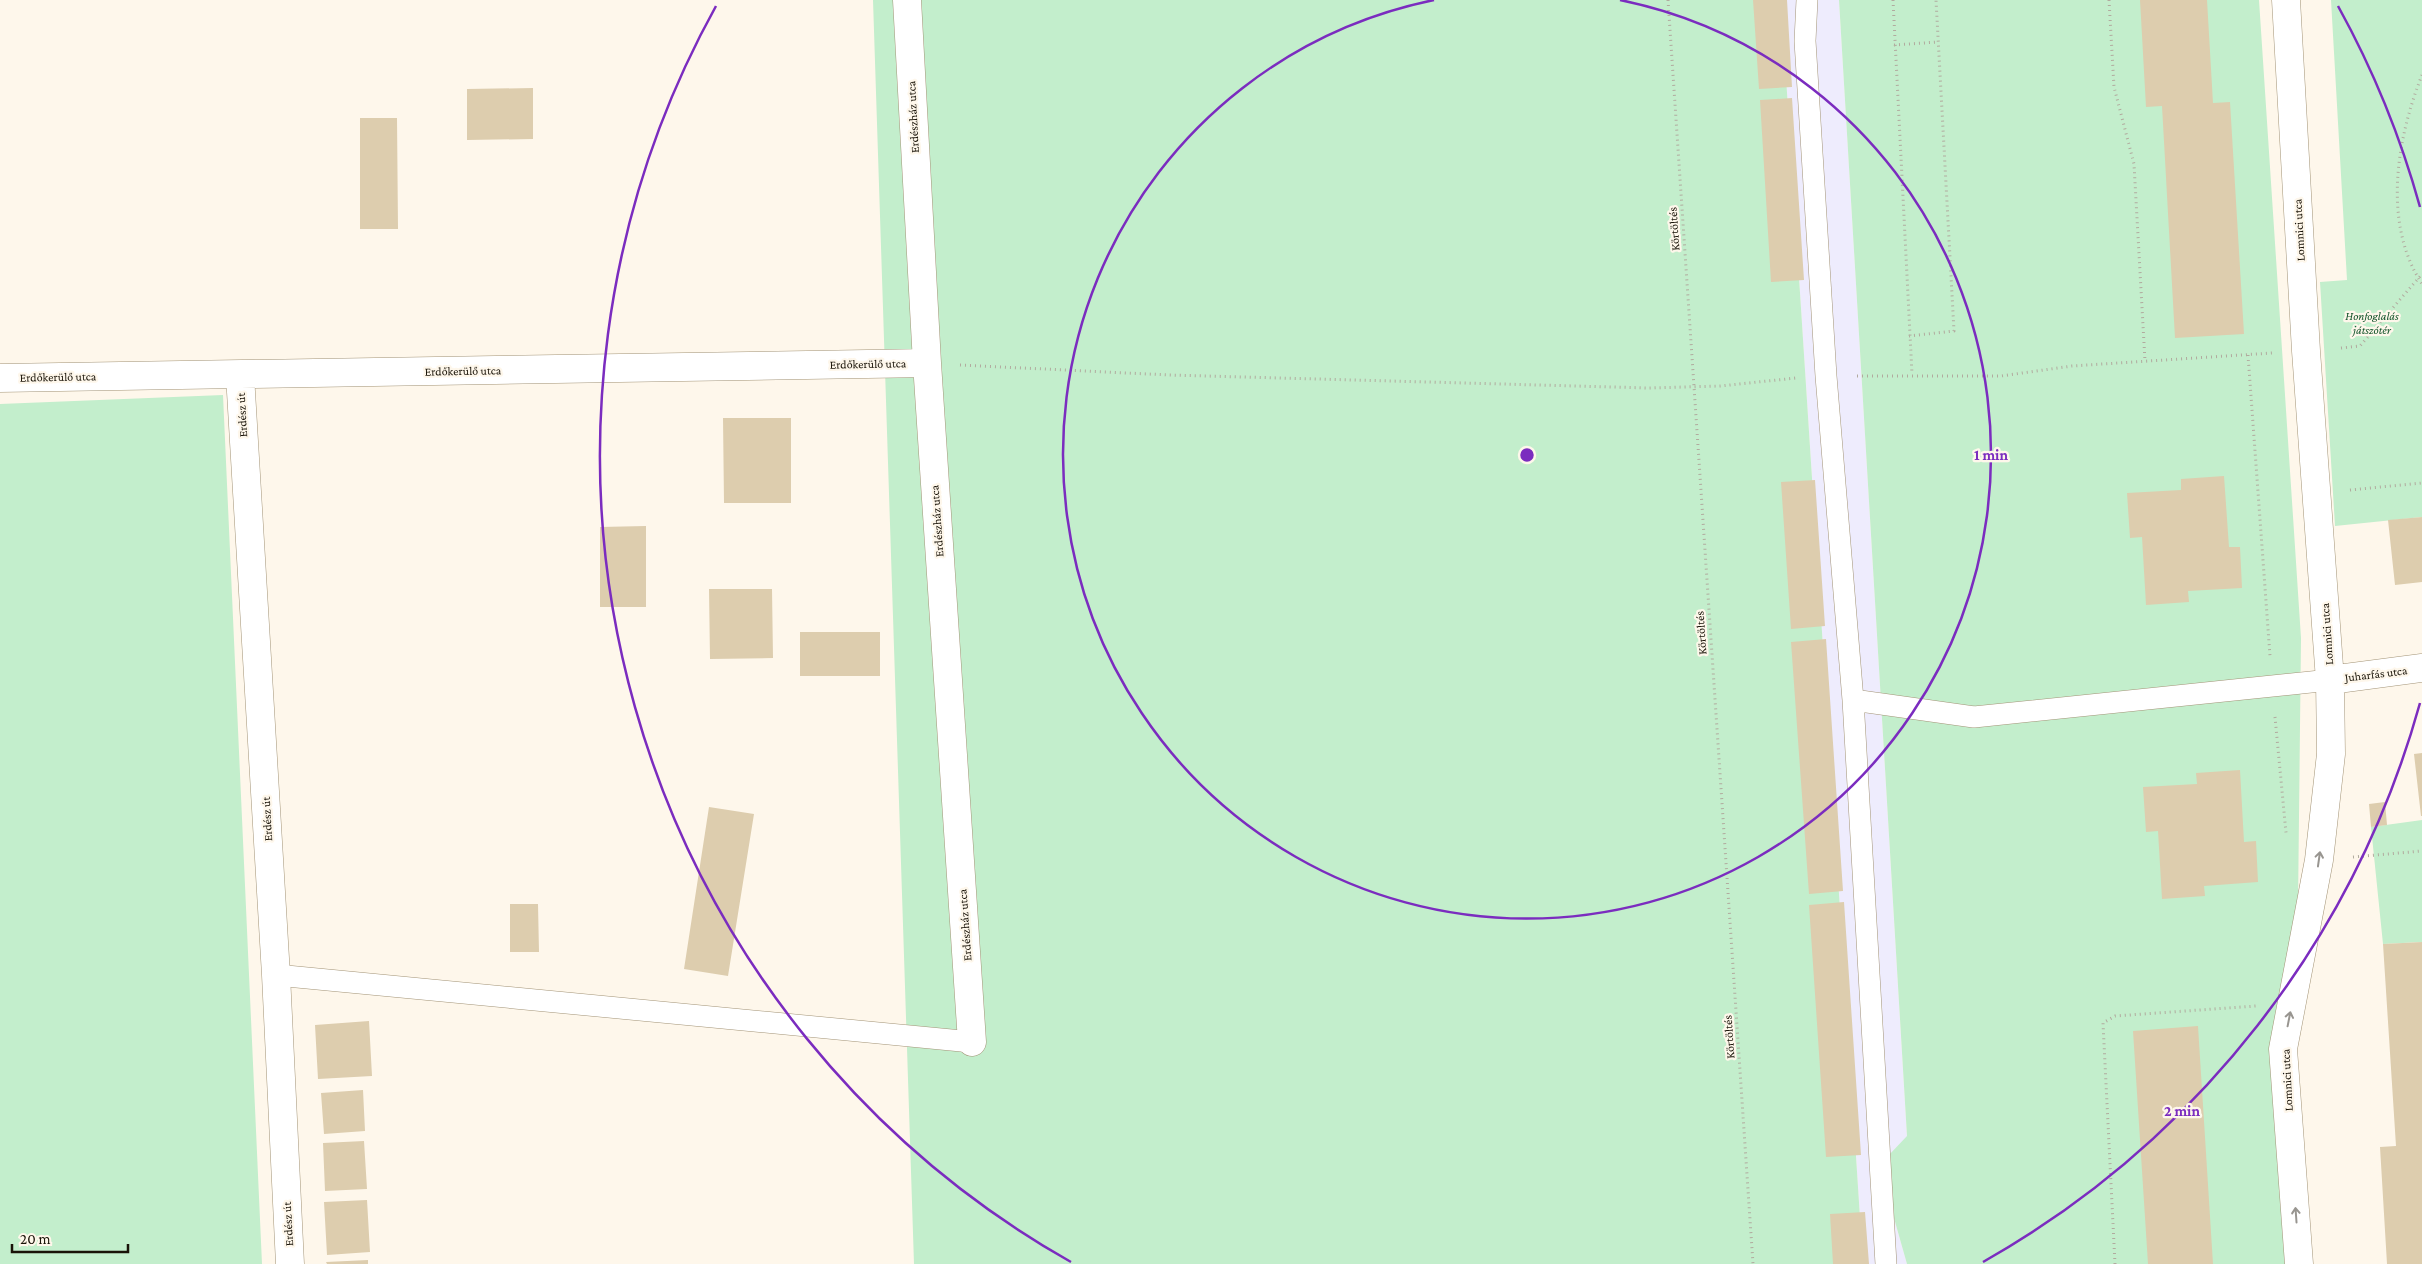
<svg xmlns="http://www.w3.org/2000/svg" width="2422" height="1264" viewBox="0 0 2422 1264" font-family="'Crimson Pro',serif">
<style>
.industrial{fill:#eeecfd}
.green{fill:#c3eecc}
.building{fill:#ddcdae}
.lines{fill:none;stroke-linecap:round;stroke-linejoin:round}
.lane-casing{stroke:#a39477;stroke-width:22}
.street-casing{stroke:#a39477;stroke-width:29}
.path{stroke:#b1aa9e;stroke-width:3;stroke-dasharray:1 4;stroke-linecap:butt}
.lane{stroke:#fff;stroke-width:21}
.street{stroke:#fff;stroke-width:28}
.oneway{stroke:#989590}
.ring{fill:none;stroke:#7b2cbf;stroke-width:2.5}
.labels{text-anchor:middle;stroke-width:4.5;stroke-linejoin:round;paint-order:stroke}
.street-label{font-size:12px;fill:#191308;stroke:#fef7eb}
.park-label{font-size:12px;font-style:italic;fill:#105228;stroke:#fef7eb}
.centre{fill:#7b2cbf;stroke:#fef7eb;stroke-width:2.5}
.ring-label{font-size:15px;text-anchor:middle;font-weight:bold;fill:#7b2cbf;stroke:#fef7eb;stroke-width:4.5;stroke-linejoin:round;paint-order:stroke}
</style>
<rect width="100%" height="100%" fill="#fef7eb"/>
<path class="industrial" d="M1781,0h58l68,1137 -19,19 2,48 17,60h-44z"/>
<path class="green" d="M873,0h908l82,1264h-949z
M1839,0h420l42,638 -7,626h-387l-17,-60 -2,-48 19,-20z
M2331,0h91v517l-87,9 -15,-244 27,-2z
M223,395l39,869h-262v-860z
M2422,820v122l-39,2 -12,-117z"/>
<path class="building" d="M1753,0h34l5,87 -33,2z
M2140,0h67l6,103 17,-1 14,232 -69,4 -13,-232 -16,1z
M533,88v51l-66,1v-51z
M1792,98l12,182 -33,2 -11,-182z
M360,118h37l1,111h-38z
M723,418h68v85h-67z
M2224,476l5,71h11l2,41 -54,3 1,11 -43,3 -4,-68 -12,1 -3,-45 54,-3v-11z
M1815,480l10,146 -34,3 -10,-147z
M2422,517v65l-27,3 -7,-65z
M646,526v81h-46v-80z
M709,589h63l1,69 -63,1z
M800,632h80v44h-80z
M1826,639l17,252 -34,3 -18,-252z
M2422,753v63h-1l-7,-62z
M2240,770l4,72 12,-1 2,41 -54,4 1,10 -43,3 -4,-68 -12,1 -3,-45 54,-3 -1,-11z
M2385,802l2,23 -16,2 -2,-23z
M709,807l45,7 -26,162 -44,-7z
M1844,902l17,253 -35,2 -17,-252z
M510,904h28l1,48h-29z
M2422,942v322h-35l-7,-117 16,-1 -13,-202z
M369,1021l3,55 -54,3 -3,-54z
M2198,1026l15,238h-65l-15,-233z
M363,1090l2,41 -41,3 -3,-41z
M364,1141l3,48 -42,2 -2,-48z
M367,1200l3,52 -43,3 -3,-53z
M1865,1212l4,52h-36l-3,-50z
M368,1260v4h-41l-1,-2z"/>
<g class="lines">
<g class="lane-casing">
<path id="lane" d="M1807,0l-2,41 21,335 27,324 33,564
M1853,700l121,17 356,-37
M276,975l696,67"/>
</g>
<g class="street-casing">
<path id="street" d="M907,0l20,363 45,679
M2286,0l20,351 24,329 1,74 -12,106 -36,189 16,215
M240,375l36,600 14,289
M0,378l927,-15
M2330,680l92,-12"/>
</g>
<path class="path" d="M1668,0l85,1264
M1893,0l19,374
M2109,0l5,87 20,77 11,197
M1894,45l44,-3
M2422,75c-25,63 -40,148 0,209
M1909,336l45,-5 -18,-331
M2341,348l19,-2 62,-72
M2248,355l22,301
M960,365l209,10 480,13 71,-2 76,-8
M1857,376h144l71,-10 200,-13
M2350,490l72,-7
M2275,717l11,116
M2353,857l69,-6
M2115,1264l-12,-241 12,-7 141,-10"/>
<use href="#lane" class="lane"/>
<use href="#street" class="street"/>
</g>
<defs><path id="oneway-shaft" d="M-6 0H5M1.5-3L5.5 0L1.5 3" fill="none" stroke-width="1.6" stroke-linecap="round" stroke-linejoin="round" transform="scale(1.25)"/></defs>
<g class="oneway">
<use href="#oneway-shaft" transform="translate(2319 859) rotate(-82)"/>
<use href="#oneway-shaft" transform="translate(2289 1019) rotate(-79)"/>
<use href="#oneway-shaft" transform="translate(2296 1215) rotate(-94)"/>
</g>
<g class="ring">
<path d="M1620 0A464 464 0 1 1 1434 0"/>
<path d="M2420 703A927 927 0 0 1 1983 1262M1071 1262A927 927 0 0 1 716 6M2338 6A927 927 0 0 1 2420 207"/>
</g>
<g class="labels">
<g class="street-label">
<text transform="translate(913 117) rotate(-93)" y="4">Erdészház utca</text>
<text transform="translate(1674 229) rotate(-94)" y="4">Körtöltés</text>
<text transform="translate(2299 230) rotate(-93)" y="4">Lomnici utca</text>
<text transform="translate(868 364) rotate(-1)" y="4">Erdőkerülő utca</text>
<text transform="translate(463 371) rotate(-1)" y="4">Erdőkerülő utca</text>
<text transform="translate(58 377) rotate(-1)" y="4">Erdőkerülő utca</text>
<text transform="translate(242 415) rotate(-93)" y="4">Erdész út</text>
<text transform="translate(937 521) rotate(-94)" y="4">Erdészház utca</text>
<text transform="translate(1701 633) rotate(-94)" y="4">Körtöltés</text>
<text transform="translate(2327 634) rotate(-94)" y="4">Lomnici utca</text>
<text transform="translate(2376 674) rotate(-7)" y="4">Juharfás utca</text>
<text transform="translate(267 819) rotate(-93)" y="4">Erdész út</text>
<text transform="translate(965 925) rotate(-94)" y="4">Erdészház utca</text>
<text transform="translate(1729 1037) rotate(-94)" y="4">Körtöltés</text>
<text transform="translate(2287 1080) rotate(-93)" y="4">Lomnici utca</text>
<text transform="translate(288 1224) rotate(-93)" y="4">Erdész út</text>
</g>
<g class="park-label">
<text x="2372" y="320">Honfoglalás<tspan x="2372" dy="14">játszótér</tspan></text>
</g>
</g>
<circle cx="1527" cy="455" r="8" class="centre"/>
<g class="ring-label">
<text x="1991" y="460">1 min</text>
<text x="2182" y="1116">2 min</text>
</g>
<path d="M12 1244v8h116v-8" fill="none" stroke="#191308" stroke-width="2.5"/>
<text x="20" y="1244" font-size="15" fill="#191308" stroke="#fef7eb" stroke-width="4" paint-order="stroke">20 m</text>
</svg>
